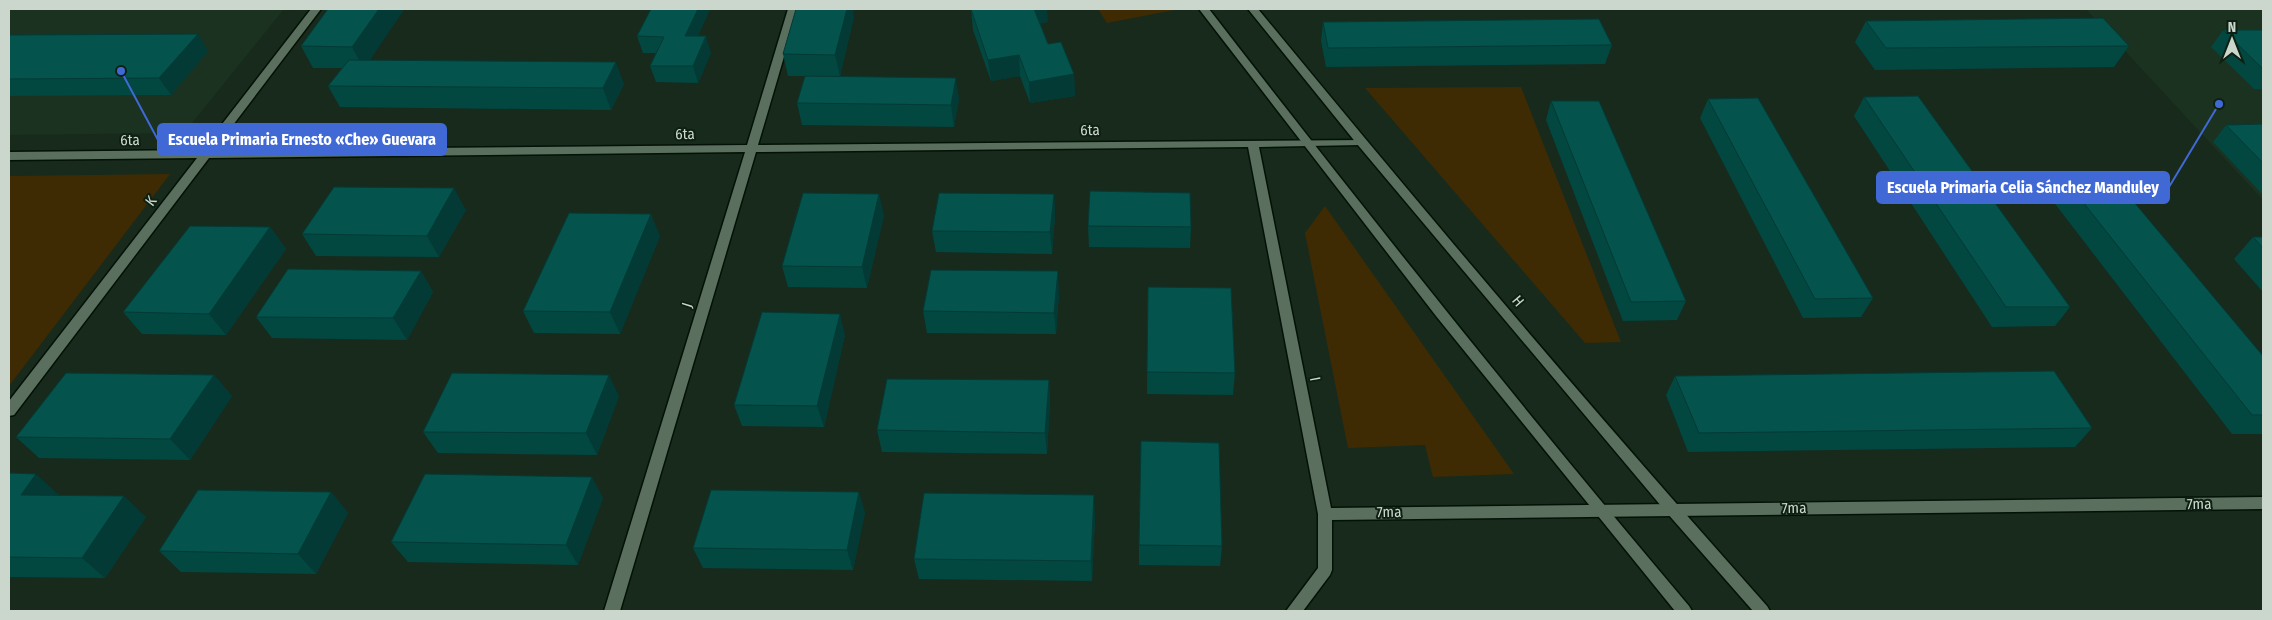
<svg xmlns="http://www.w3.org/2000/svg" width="2272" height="620" viewBox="0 0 2272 620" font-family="'Fira Sans Condensed',sans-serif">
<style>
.built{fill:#1a321f}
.green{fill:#3e2b04}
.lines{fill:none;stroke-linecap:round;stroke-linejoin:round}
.street-casing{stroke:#031206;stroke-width:3}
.secondary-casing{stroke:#031206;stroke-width:3}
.street{fill:#5a6f5e;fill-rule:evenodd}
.secondary{fill:#5a6f5e;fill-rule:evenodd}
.wall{fill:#034741}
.shaded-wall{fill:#033a35}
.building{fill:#04534c;stroke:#033a35}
.labels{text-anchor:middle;stroke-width:4;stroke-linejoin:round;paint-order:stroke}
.street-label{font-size:15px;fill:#cbd7cd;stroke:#0e2012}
.leader{fill:none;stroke:#4069d6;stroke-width:2}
.callout-dot{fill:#4069d6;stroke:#0e2012;stroke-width:2}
.callout{fill:#4069d6;stroke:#4069d6;stroke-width:2}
.callout-label{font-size:16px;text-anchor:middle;font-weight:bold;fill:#fff}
</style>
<rect width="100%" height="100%" fill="#182a1c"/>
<path class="built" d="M9,9h275l-100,124 -175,2z
M2086,9h177v191z"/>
<path class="green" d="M1098,9h75l1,1 -67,13z
M1521,87l100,255 -36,1 -220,-255z
M170,174l-161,212v-210z
M1325,206l189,268 -81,3 -8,-32 -77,3 -43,-215z"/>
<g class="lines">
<g class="street-casing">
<path id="street" d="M311,9h10l-107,141 533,-5 41,-136h10l-40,136 607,-5 1,2 -1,2 -4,1 -102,2 72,361 932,-11v12l-931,11v50l-2,5 -27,36h-17l32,-43v-54l-70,-367 -492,5 -136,459h-16l141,-459 -536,6 -195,257 -5,1v-15l188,-243 -188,2v-8l193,-2z"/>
</g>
<g class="secondary-casing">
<path id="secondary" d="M1199,9h10c156,202 315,402 480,597l3,5h-17l-239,-295z
M1248,9h10c166,202 335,402 509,597l3,5h-17l-86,-98 -310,-369z"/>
</g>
<use href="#street" class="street"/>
<use href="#secondary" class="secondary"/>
</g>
<path class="wall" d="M328,9h74l1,2 -34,49 255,24 -13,26 -271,-3 -12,-21 14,-18h-29l-12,-22z
M651,9h59l-12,27 13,17 -13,30 -42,-1 -6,-16 6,-13h-13l-6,-17z
M971,9l77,13 -8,1 8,21 26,30 1,22 -45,7 -10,-27 -29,5 -18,-51z
M854,17l-14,59h-52l-5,-22z
M1866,21l263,25 -15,21 -239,3 -20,-28z
M1323,22l289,23 -7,19 -279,3 -5,-26z
M2223,30h40v59h-9l-43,-42z
M9,35l199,16 -37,44 -162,1z
M1864,97l206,210 -15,19 -63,1 -138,-211z
M959,99l-5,28 -152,-2 -5,-22z
M1708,99l165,199 -12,19 -58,1 -103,-200z
M1551,101l135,200 -9,19 -54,1 -77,-201z
M2263,124v71l-50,-53 13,-17z
M2063,177l200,179v78h-31l-183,-238z
M1054,194l1,22 -3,38 -116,-2 -4,-21z
M466,210l-27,47 -123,-1 -14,-22z
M884,215l-17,73 -79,-1 -6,-21z
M1088,226l103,1 -1,21 -101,-1z
M270,227l16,22 -60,86 -84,-1 -19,-22z
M660,236l-40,98 -86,-1 -11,-22z
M2253,237h10v55l-29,-33z
M421,271l12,21 -26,48 -135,-2 -16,-21z
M1148,287l87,86 -2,22 -86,-1z
M1059,293l-3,41 -129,-1 -4,-22z
M845,335l-21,92 -82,-1 -8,-21z
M214,375l18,21 -42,64 -151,-2 -23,-21z
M1675,376l417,52 -17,19 -387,5 -22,-57z
M1049,380l1,22 -3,52 -165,-2 -5,-22z
M619,396l-22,59 -159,-2 -15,-21z
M9,473l50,22 87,22 -41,61 -96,-1z
M331,492l17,21 -32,61 -135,-2 -22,-21z
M603,498l-25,67 -170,-3 -17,-20z
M865,512l-12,58 -150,-2 -10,-20z
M1095,516l-3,65 -173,-2 -5,-20z
M1139,545l83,1 -2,20 -81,-1z"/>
<path class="shaded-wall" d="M379,9h23l1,2 -39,58 -12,-22z
M698,9h12l-20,44 -5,-17z
M847,9h6l1,8 -14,59 -5,-21z
M1032,9h15l1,13 -15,2z
M198,34l10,17 -37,44 -12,-17z
M706,36l5,17 -13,30 -5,-17z
M1019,55l1,21 -29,5 -3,-21z
M616,62l8,22 -13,26 -8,-22z
M1074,74l1,22 -45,7 -1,-21z
M956,78l3,21 -5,28 -3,-22z
M454,188l12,22 -27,47 -12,-21z
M879,194l5,21 -17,73 -5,-21z
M1054,194l1,22 -3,38 -2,-22z
M651,214l9,22 -40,98 -10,-22z
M270,227l16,22 -60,86 -17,-21z
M421,271l12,21 -26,48 -14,-22z
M1058,271l1,22 -3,41 -2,-21z
M840,314l5,21 -21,92 -7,-21z
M214,375l18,21 -42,64 -20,-21z
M609,375l10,21 -22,59 -11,-22z
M1049,380l1,22 -3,52 -2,-21z
M36,474l23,21 -14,21 -24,-21z
M592,477l11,21 -25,67 -12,-20z
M331,492l17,21 -32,61 -18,-20z
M859,492l6,20 -12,58 -6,-20z
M1094,495l1,21 -3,65 -1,-20z
M124,496l22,21 -41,61 -23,-20z"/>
<path class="building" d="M328,9h51l-27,38 -51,-1z
M651,9h47l-13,27h21l-13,30h-43l14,-29 -27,-1z
M796,9h51l-12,46 -52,-1z
M971,9h63l14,35 13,-2 13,32 -45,8 -10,-27 -31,5z
M2103,18l26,28 -243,2 -20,-27z
M1599,19l13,26 -284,3 -5,-26z
M2223,30h40v39z
M198,34l-39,44 -150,1v-44z
M349,60l267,2 -13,26 -275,-2z
M805,76l151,2 -5,27 -154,-2z
M1918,96l152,211h-64l-142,-210z
M1758,98l115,200 -58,1 -107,-200z
M1551,101h48l87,200 -55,1z
M2263,124v39l-37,-38z
M2063,177h50l150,179v59h-11z
M334,187l120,1 -27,48 -125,-2z
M1090,191l100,2 1,34 -103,-1z
M803,193l76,1 -17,73 -80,-1z
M939,193l115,1 -4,38 -118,-1z
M569,213l82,1 -41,98 -87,-1z
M190,226l80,1 -61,87 -86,-2z
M2253,237h10v11z
M288,269l133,2 -28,47 -137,-1z
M931,270l127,1 -4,42 -131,-2z
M1148,287l83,1 4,85 -88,-1z
M762,312l78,2 -23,92 -83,-1z
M2054,371l38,57 -393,5 -24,-57z
M66,373l148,2 -44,64 -154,-2z
M452,373l157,2 -23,58 -163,-1z
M887,379l162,1 -4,53 -168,-3z
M1141,441l78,2 3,103 -83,-1z
M9,473l27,1 -15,21 103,1 -42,62 -73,-1z
M425,474l167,3 -26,68 -175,-3z
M198,490l133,2 -33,62 -139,-3z
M711,490l148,2 -12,58 -154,-2z
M924,493l170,2 -3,66 -177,-2z"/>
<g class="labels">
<g class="street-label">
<text transform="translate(1090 130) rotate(-1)" y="5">6ta</text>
<text transform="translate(685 134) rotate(-1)" y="5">6ta</text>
<text transform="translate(130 140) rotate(-1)" y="5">6ta</text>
<text transform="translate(151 201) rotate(-53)" y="5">K</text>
<text transform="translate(1518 301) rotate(50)" y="5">H</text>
<text transform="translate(687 305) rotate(-73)" y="5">J</text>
<text transform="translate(1315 379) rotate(79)" y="5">I</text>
<text transform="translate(2199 504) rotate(-1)" y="5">7ma</text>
<text transform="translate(1794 508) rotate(-1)" y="5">7ma</text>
<text transform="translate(1389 512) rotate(-1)" y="5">7ma</text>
</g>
</g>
<path class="leader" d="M121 71L158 140M2219 104L2169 187"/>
<g class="callout-dot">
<circle cx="121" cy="71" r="5"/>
<circle cx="2219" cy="104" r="5"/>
</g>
<g class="callout">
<rect x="158" y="124" width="288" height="31" rx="5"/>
<rect x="1877" y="172" width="292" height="31" rx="5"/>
</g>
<g class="callout-label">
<text x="302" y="145">Escuela Primaria Ernesto «Che» Guevara</text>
<text x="2023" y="193">Escuela Primaria Celia Sánchez Manduley</text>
</g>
<rect width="2272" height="620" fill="none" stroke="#cbd7cd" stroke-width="20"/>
<g transform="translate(2232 40)" stroke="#0e2012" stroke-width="4" paint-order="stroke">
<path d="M0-4L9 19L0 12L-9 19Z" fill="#cbd7cd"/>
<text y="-8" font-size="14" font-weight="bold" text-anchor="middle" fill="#cbd7cd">N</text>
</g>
</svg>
